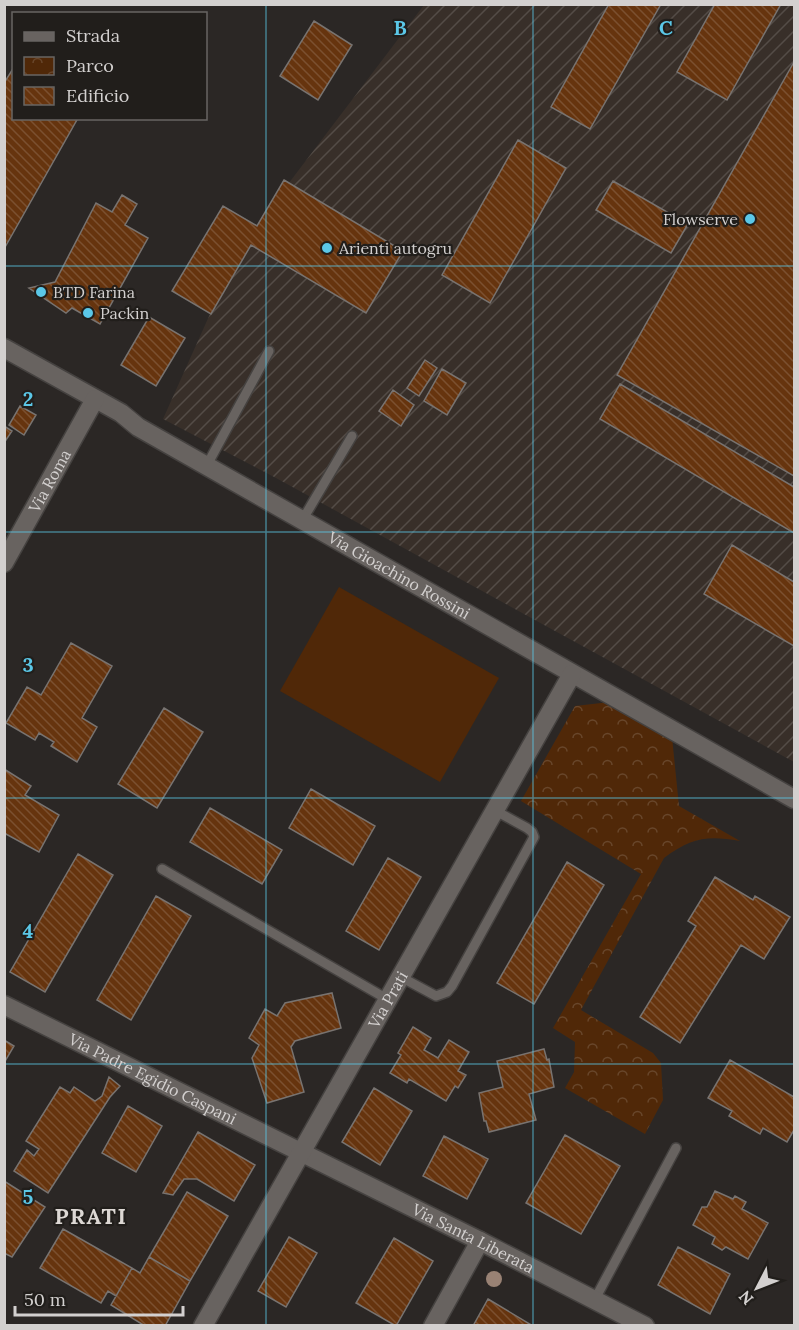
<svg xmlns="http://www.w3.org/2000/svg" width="799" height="1330" viewBox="0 0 799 1330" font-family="Lora,serif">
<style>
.industrial{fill:url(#industrial-furrows)}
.park{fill:url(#park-crowns)}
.pitch{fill:#502808}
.building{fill:url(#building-back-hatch);stroke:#787370;stroke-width:1.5}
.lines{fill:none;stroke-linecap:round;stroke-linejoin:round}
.service-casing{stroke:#454240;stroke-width:12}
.minor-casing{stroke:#454240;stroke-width:21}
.service{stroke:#686360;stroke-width:9}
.minor{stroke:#686360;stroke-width:18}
.tree{fill:#998274}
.grid{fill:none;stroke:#5bc7e7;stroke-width:1.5;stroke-opacity:0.55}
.poi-dot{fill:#5bc7e7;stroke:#211e1b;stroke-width:2}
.labels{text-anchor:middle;stroke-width:4.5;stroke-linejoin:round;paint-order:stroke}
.poi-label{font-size:16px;fill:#d3d0cf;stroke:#211e1b;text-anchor:start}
.street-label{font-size:16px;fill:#d3d0cf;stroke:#211e1b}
.district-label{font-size:22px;font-weight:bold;letter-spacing:1.5px;fill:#ddd8d4;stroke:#211e1b}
.grid-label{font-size:20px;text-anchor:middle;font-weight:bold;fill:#5bc7e7;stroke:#211e1b;stroke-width:4.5;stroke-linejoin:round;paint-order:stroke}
</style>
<defs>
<pattern id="industrial-furrows" width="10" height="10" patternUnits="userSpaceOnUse" patternTransform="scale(1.5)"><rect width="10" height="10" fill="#382f29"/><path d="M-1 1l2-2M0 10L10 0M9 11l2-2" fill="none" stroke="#544c47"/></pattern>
<pattern id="park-crowns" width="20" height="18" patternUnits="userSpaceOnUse" patternTransform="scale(1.5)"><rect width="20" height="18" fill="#502808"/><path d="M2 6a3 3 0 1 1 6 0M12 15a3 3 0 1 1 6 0" fill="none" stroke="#68462b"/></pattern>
<pattern id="building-back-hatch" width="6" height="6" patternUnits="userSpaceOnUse" patternTransform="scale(1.5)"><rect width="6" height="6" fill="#66340e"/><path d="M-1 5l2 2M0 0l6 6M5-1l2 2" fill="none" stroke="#7b5030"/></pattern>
</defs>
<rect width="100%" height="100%" fill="#2b2725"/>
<path class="industrial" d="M424,5h370v757l-518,-284 -113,-59 47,-105 -38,-23 51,-85 34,19z"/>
<path class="park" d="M610,702l62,35 7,69 61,35c-33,-6 -49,-3 -76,17l-83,152 72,43 8,10 2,37 -18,34 -80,-46 9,-16 1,-30 -22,-14 88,-154 -120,-73 54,-95z"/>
<path class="pitch" d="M339,587l160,91 -59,104 -160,-91z"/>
<path class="building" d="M609,4h52l-71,125 -39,-22z
M715,4h66l-54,96 -50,-28z
M314,21l38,24 -34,55 -38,-24z
M794,62v414l-177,-101z
M14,67v51h64l-74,131v-166z
M518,140l48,28 -76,135 -48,-28z
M284,180l119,71 -37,62 -115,-68 -40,69 -39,-23 51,-85 34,20z
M613,181l75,43 -17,29 -75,-43z
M122,195l15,9 -12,21 23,13 -48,86 -28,-16 -6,5 -37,-25 26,-6 41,-79 16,9z
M149,317l36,21 -29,48 -35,-21z
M425,360l12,8 -18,28 -12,-8z
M442,369l24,14 -19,32 -23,-14z
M620,384l174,103v46l-194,-114z
M393,390l21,15 -13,21 -22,-15z
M20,406l16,9 -12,20 -15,-10z
M4,426l8,5 -8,12z
M732,545l62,37v64l-90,-52z
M71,643l41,23 -30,52 15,9 -20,35 -26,-16 3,-4 -15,-9 -4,7 -29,-17 21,-36 14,8z
M164,708l39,24 -46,76 -39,-24z
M4,769l27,17 -6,9 34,20 -20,37 -35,-19z
M311,789l64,37 -22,39 -64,-37z
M210,808l72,42 -20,34 -72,-42z
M78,854l35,21 -68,117 -35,-20z
M388,858l33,19 -42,73 -33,-19z
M567,862l37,23 -70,119 -37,-21z
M715,877l38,23 2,-4 35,21 -26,42 -23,-14 -61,98 -40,-26 56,-91 -8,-5z
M156,896l35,20 -60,104 -34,-20z
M332,993l9,35 -46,13 -4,6 13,45 -37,11 -15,-45 7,-13 -10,-7 16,-29 12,7 8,-13z
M413,1027l18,11 -7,12 14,8 11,-18 20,12 -11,19 8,4 -8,13 -3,-2 -9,15 -37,-22 -2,4 -17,-10 11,-18 -3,-2z
M4,1040l10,6 -10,17z
M544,1049l3,11 2,-1 5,28 -25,7 7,26 -47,12 -3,-11h-2l-5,-28 24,-6 -6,-26z
M730,1060l64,37v33l-7,12 -24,-14 -3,6 -31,-18 3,-5 -24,-13z
M109,1077l11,9 -10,11 -62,96 -34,-22 13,-21 7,6 5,-7 -13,-8 34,-54 10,6 4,-6 21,14 7,-5z
M374,1088l38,23 -32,54 -38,-23z
M128,1106l34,20 -26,46 -34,-19z
M198,1132l57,33 -21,36 -37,-22h-13l-11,16 -10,-2z
M565,1135l55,31 -39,68 -55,-31z
M444,1136l44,23 -21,40 -44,-23z
M4,1181l41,26 -33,50 -8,-4z
M715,1191l18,8 2,-3 11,6 -4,7 26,14 -20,36 -22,-12 -4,3 -10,-6 3,-7 -22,-12 9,-18h5z
M187,1192l41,24 -38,65 -41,-24z
M63,1229l69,39 -16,28 -8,-5 -7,12 -61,-35z
M289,1237l28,16 -31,54 -28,-16z
M394,1238l39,23 -37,65 -40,-23z
M678,1247l52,27 -20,40 -52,-29z
M149,1257l41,24 -25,45h-20l-34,-21 21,-37 8,5z
M488,1299l45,27h-60z"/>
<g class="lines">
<g class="service-casing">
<path id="service" d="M207,465l62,-114
M303,519l49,-83
M162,869l225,130
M399,976l37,20 11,-4 5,-6 82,-149 -2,-5 -5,-4 -33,-18
M595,1299l81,-151"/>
</g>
<g class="minor-casing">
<g id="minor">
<path id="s1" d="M4,348l117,65 17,14 656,372"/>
<path id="s2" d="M4,563l91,-164"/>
<path id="s3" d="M4,1005l476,236 165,85"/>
<path id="s4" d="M203,1326l369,-652"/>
<path d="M433,1326l47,-85"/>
</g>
</g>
<use href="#service" class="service"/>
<use href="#minor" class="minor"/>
</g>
<circle class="tree" cx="494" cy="1279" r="8"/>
<path class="grid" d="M266,4v1322M533,4v1322M4,266h790M4,532h790M4,798h790M4,1064h790"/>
<g class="poi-dot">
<circle cx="750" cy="219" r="6"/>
<circle cx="327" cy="248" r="6"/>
<circle cx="41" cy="292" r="6"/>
<circle cx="88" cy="313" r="6"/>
</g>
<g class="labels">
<g class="poi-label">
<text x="738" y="225" text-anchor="end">Flowserve</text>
<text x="339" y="254">Arienti autogru</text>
<text x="53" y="298">BTD Farina</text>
<text x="100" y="319">Packin</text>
</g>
<g class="street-label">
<text dy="6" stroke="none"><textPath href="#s2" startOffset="94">Via Roma</textPath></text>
<text dy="6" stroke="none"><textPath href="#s1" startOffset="456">Via Gioachino Rossini</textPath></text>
<text dy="6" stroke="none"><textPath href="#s4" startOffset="375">Via Prati</textPath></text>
<text dy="6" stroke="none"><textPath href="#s3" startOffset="166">Via Padre Egidio Caspani</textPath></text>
<text dy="6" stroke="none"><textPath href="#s3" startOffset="524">Via Santa Liberata</textPath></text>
</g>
<g class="district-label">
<text x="91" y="1224">PRATI</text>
</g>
</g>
<g class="grid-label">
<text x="400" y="35">B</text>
<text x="666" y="35">C</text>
<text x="28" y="406">2</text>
<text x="28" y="672">3</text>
<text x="28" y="938">4</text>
<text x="28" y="1204">5</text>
</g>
<rect width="799" height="1330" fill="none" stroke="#d3d0cf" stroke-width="12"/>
<rect x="12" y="12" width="195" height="108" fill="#211e1b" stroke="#686563" stroke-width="1.5"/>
<rect x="24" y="32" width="30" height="9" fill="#686360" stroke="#686563" stroke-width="1.5"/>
<text x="66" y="42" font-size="18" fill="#d3d0cf">Strada</text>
<rect x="24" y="57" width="30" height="18" fill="url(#park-crowns)" stroke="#686563" stroke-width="1.5"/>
<text x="66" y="72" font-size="18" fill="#d3d0cf">Parco</text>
<rect x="24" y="87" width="30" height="18" fill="url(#building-back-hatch)" stroke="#686563" stroke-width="1.5"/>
<text x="66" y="102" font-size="18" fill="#d3d0cf">Edificio</text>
<g transform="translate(757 1288) rotate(228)" stroke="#211e1b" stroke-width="4.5" paint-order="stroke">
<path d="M0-4.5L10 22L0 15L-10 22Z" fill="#d3d0cf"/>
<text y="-9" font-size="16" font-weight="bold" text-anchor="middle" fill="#d3d0cf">N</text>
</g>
<path d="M15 1306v9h168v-9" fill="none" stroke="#d3d0cf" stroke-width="3"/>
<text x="24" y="1306" font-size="18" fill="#d3d0cf" stroke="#211e1b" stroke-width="4.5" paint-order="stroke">50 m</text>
</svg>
